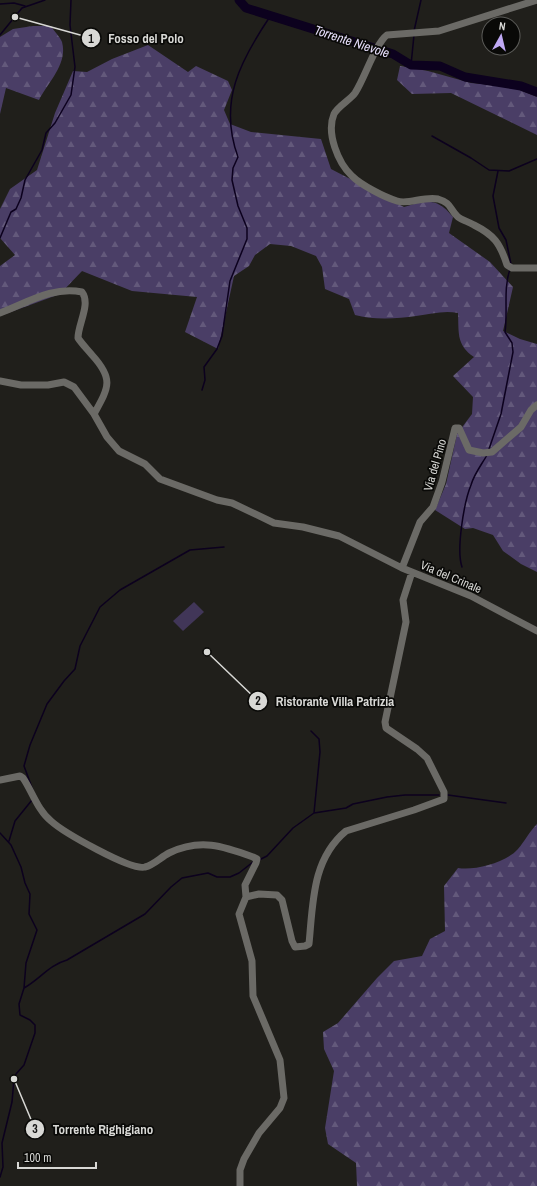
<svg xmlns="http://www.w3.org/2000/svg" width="537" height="1186" viewBox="0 0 537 1186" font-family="'Archivo Narrow',sans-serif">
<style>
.grass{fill:#413658}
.forest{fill:url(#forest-firs)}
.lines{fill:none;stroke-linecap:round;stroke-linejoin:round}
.stream{stroke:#0c011e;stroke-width:1.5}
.river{stroke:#0c011e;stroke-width:9}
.minor{stroke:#6b6a66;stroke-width:7}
.labels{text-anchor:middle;stroke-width:3.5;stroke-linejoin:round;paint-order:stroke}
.street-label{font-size:12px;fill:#d8d8d5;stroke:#090907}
.water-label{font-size:13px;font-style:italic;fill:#e7dffc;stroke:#090907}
.leader{fill:none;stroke:#d8d8d5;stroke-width:1.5}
.callout-dot{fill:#d8d8d5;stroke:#090907;stroke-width:1.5}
.mark-label{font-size:12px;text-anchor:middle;font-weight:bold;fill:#111}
.callout-label{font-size:13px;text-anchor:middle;font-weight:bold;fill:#d8d8d5;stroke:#090907;stroke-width:3.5;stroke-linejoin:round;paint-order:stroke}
</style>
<defs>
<pattern id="forest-firs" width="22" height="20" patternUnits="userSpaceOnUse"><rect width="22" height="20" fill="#4a3e66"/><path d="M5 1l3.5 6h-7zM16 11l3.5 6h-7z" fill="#63597b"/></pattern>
</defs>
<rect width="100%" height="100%" fill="#201f1b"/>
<path class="grass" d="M194,602l10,10 -21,19 -10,-10z"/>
<path class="forest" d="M33,26h18c3,5 9,11 11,16 6,22 -14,40 -23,58l-33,-12 -6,26v-77l13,-8z
M148,45l40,27 8,-6 32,15 4,9 -8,20 6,14 21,8 70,7 10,30 73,38c22,-7 33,-10 49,10l-4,16 41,29 23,25 -10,44 17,8 17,5v228l-16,-8 -18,-13 -10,-16 -20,-7 -8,1 -30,-19 11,-26 11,-50 15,-20 1,-17 -20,-21 21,-19c-18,-12 -15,-25 -16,-44 -14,-3 -27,1 -42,3 -19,3 -44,4 -61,-1l-6,-16 -24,-10 -3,-22 -6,-11 -25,-10 -21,-2 -15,11 -6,11 -15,10 -16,73 -33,-17 12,-35 -65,-6 -50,-20 -22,23 -60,22v-50l15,-11 -15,-17v-29l10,-20 27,-19 18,-57 18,-42 14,1 25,-13z
M400,66l28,5 43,12 41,4 25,10v38l-86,-42 -39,1 -15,-14z
M537,824v362h-180l-1,-23 -28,-19 -3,-16 9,-57 -10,-22 -1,-17 15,-9 39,-45 17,-17 28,-5 8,-17 15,-8 -1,-45 14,-18c17,3 49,-6 60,-19 7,-8 11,-17 19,-25z"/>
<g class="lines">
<path class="stream" d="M0,4l14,-1 11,3
M414,31l7,-31
M0,35l22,-27 23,-8
M411,65l3,-30
M432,136l39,22 18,12 20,1 28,-12
M498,171l-5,25 6,32 7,12 5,24
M0,238l11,-26 5,-3 5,-11 4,-18 17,-30 4,-17 9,-10 16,-28 4,-28 -5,-42 1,-25
M202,390l3,-10 -1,-13 13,-18 5,-13 8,-55 17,-42v-11l-9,-22 -6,-26 1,-12 5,-11c-20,-55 2,-96 33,-142
M489,449l12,-35 12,-62 -1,-9 -7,-11c3,-21 -2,-43 5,-63
M462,567c-6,-17 2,-65 9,-82 3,-11 11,-21 16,-30
M311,731l8,8 1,13 -6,61
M34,793l-10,-27 6,-21 17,-41 17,-23 11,-12 5,-23 20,-39 20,-17 70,-40 34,-3
M448,795l58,8
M0,833l11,12 10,22 4,16 5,11 -1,20 8,16 -11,33 -2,25 -5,16 1,11 10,5 5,5v8l-11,32 -8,9 -2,5 -2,23 -10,41 1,24 -3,10
M9,841l6,-20 17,-21
M259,860l8,-4 26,-28 21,-15 32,-5 7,-4 34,-7 18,-2h34
M24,988c16,-9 25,-23 43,-28l78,-46 26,-27 11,-9 26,-5 9,4h13l9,-4 14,-11"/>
<path class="river" d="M239,0l7,8 147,46 18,11 29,1 25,11 56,9 16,6"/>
<path class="minor" d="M537,0l-98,31 -52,4c-12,9 -22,43 -32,58 -5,7 -17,13 -21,21 -8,19 4,49 18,62 9,9 32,21 45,25 11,4 27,-5 41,-2 14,4 11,10 20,18 4,3 11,5 16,8 20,10 26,18 33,40l5,3h25
M0,313c27,-10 52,-27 82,-21 9,12 -4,32 -4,46 4,6 9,11 14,17 22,24 17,32 2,59
M0,381l21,4h27l16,-3 10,5 20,27 13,23 12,14 26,13 15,15 57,21 15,3 42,20 29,4 36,9 63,32 69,28 66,35
M402,568l18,-46 13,-15 9,-25 13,-54h4l10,22 14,3 9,-1 29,-25 10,-17 6,-5
M0,780l20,-4 3,2c9,13 15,33 28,43 12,11 80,50 94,46 9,-2 16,-10 24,-14 31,-15 54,-7 84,4l4,2 -1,4 -11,22 1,12
M240,1186v-16l4,-11 15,-26 21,-25 4,-10 -4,-38 -27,-64 -1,-35 -13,-47 7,-17 13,-3 18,1 5,5 10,41 3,6 10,-1 4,-2c4,-41 3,-85 37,-113l68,-21 30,-11v-7l-17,-34 -10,-9 -31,-21 -1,-6 21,-100 -3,-22 9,-28"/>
</g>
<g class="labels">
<g class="street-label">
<text transform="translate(435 465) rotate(-74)" y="4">Via del Pino</text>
<text transform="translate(451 577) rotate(23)" y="4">Via del Crinale</text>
</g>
<g class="water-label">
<text transform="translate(352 41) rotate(18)" y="5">Torrente Nievole</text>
</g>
</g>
<path class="leader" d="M15 17L91 38M207 652L258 701M14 1079L35 1129"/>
<g class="callout-dot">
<circle cx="15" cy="17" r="4"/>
<circle cx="207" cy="652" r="4"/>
<circle cx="14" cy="1079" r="4"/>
<circle cx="91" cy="38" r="10"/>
<circle cx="258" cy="701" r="10"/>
<circle cx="35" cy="1129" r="10"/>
</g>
<g class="mark-label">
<text x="91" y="43">1</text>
<text x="258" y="705">2</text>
<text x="35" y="1133">3</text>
</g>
<g class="callout-label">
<text x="146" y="43">Fosso del Polo</text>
<text x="335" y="706">Ristorante Villa Patrizia</text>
<text x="103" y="1134">Torrente Righigiano</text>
</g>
<g transform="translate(501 36) rotate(8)"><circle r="19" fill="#090907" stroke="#5c5c59"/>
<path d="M0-3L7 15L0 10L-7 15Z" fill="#bfa9f4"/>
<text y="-6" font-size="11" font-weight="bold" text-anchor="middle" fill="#d8d8d5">N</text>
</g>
<path d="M18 1162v6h78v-6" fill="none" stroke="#d8d8d5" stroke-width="2"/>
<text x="24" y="1162" font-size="12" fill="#d8d8d5" stroke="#090907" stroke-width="3" paint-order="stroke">100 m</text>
</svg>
